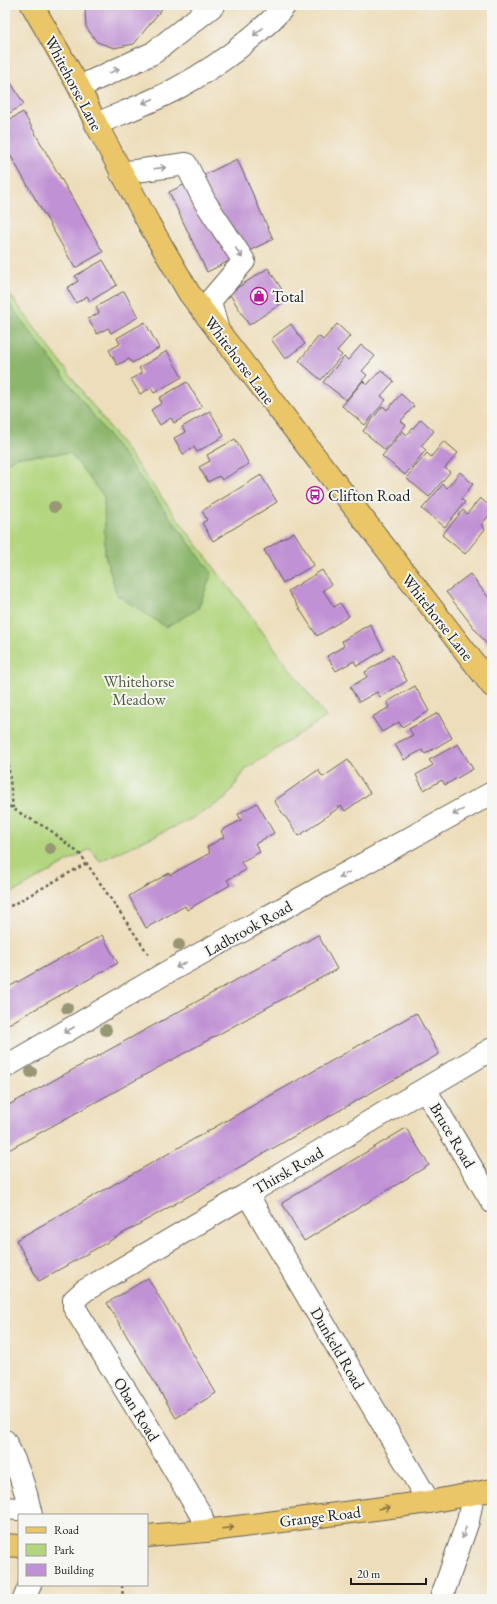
<svg xmlns="http://www.w3.org/2000/svg" width="497" height="1604" viewBox="0 0 497 1604" font-family="'EB Garamond',serif">
<style>
.green{fill:#b2d57e;stroke:#67784d}
.forest{fill:#8db66d;stroke:#546944}
.building{fill:#c091d4}
.lines{fill:none;stroke-linecap:round;stroke-linejoin:round}
.minor-casing{stroke:#656053;stroke-width:24}
.major-casing{stroke:#656053;stroke-width:24}
.path{stroke:#656053;stroke-width:2.5;stroke-dasharray:3 3;stroke-linecap:butt}
.minor{stroke:#fff;stroke-width:22}
.major{stroke:#eac669;stroke-width:22}
.tree{fill:#979776}
.oneway{stroke:#999}
.oneway2{stroke:#837142}
.labels{text-anchor:middle;stroke-width:4;stroke-linejoin:round;paint-order:stroke}
.street-label{font-size:16px;fill:#1c1c1c;stroke:#f6f6f2}
.poi-label{font-size:16px;fill:#1c1c1c;stroke:#f6f6f2;text-anchor:start}
.park-label{font-size:16px;fill:#505d3e;stroke:#f6f6f2}
</style>
<rect width="100%" height="100%" fill="#f6f6f2"/>
<filter id="ink" filterUnits="userSpaceOnUse"><feTurbulence type="fractalNoise" baseFrequency=".025" numOctaves="2"/><feDisplacementMap in="SourceGraphic" scale="8" xChannelSelector="R" yChannelSelector="G"/><feConvolveMatrix kernelMatrix="1 2 1 2 8 2 1 2 1" color-interpolation-filters="sRGB"/></filter>
<filter id="wash" filterUnits="userSpaceOnUse"><feTurbulence type="fractalNoise" baseFrequency=".012" numOctaves="4" result="noise"/><feDisplacementMap in="SourceGraphic" scale="16" xChannelSelector="R" yChannelSelector="G"/><feGaussianBlur stdDeviation="0.9" result="paint"/><feColorMatrix in="noise" values="0 0 0 0 0 0 0 0 0 0 0 0 0 0 0 0 0 1.4 0 .05"/><feComposite in="paint" operator="in"/></filter>
<g filter="url(#wash)">
<rect width="100%" height="100%" fill="#edddba"/>
<path class="green" d="M5,288l321,429 -80,52 -21,30 -34,20 -91,42 -10,-12 -85,48z"/>
<path class="forest" d="M5,298l207,275 -14,36 -32,18 -49,-32 -12,-40 -1,-58 -34,-44 -53,4 -12,7z"/>
<g id="blocks">
<path class="building" d="M89,5h76l-31,39 -20,4 -17,-6 -11,-15 -1,-16z
M5,73l19,31 -19,12z
M23,112l80,140 -28,16 -70,-122v-24z
M237,159l36,80 -66,33 -38,-80z
M103,260l14,25 -27,16 -3,-5 -11,7 -9,-15 11,-7 -3,-5z
M268,268l20,31 -39,26 -20,-32z
M124,291l14,26 -27,16 -3,-5 -11,6 -9,-15 11,-6 -3,-6z
M145,322l14,26 -27,15 -3,-4 -12,6 -8,-15 11,-6 -3,-6z
M291,324l14,20 -20,15 -14,-20z
M337,324l13,12 -13,15 5,4 -21,25 -22,-19 20,-25 4,4z
M361,345l14,11 -13,15 5,4 -21,25 -23,-18 21,-25 4,3z
M167,351l15,26 -28,16 -3,-5 -11,6 -9,-15 11,-6 -3,-5z
M381,370l13,11 -13,15 5,4 -21,25 -23,-19 21,-25 4,4z
M187,382l15,25 -28,16 -3,-5 -11,7 -9,-15 11,-7 -3,-5z
M401,394l13,12 -13,15 5,4 -21,25 -22,-19 20,-25 4,4z
M210,411l14,25 -27,16 -3,-5 -11,7 -9,-16 11,-6 -3,-5z
M421,419l13,12 -13,15 5,4 -21,25 -23,-19 21,-25 4,4z
M235,439l14,25 -27,16 -3,-4 -11,6 -9,-15 11,-6 -3,-6z
M444,441l14,12 -13,15 5,4 -21,25 -23,-19 21,-25 4,4z
M460,472l13,12 -12,15 4,3 -20,25 -23,-18 21,-25 4,4z
M261,475l16,27 -64,39 -11,-18 5,-3 -5,-9z
M480,498l12,10v4l-11,13 4,4 -20,25 -23,-19 21,-25 4,4z
M294,532l20,33 -31,18 -19,-33z
M322,570l9,15 -8,5 11,17 6,-4 9,13 -32,20 -29,-45z
M470,574l22,28v49l-46,-59z
M370,624l14,26 -27,16 -3,-5 -18,10 -9,-15 17,-10 -2,-5z
M393,655l14,26 -27,16 -3,-5 -18,10 -9,-15 17,-10 -2,-5z
M415,686l14,25 -27,16 -3,-5 -17,10 -10,-15 18,-10 -3,-5z
M438,713l14,25 -27,16 -3,-4 -18,10 -9,-16 18,-9 -4,-6z
M458,744l15,25 -28,16 -3,-5 -18,10 -8,-15 17,-10 -4,-5z
M348,760l22,33 -25,18 -4,-5 -42,30 -25,-35 44,-31 5,7z
M257,803l17,30 -19,11 5,8 -19,10 5,8 -19,10 3,5 -43,25 -2,-4 -39,22 -17,-32 40,-23 1,2 40,-22 -3,-6 17,-10 -3,-6 20,-11 -3,-6z
M102,935l16,28 -113,63v-37z
M318,935l19,34 -332,183v-45z
M416,1013l23,41 -400,227 -23,-41z
M406,1128l23,37 -125,76 -22,-38z
M148,1278l68,115 -40,25 -69,-115z"/>
</g>
</g>
<g filter="url(#ink)">
<use href="#blocks" fill-opacity="0" stroke="#656053" stroke-width="1"/>
<g class="lines">
<g class="minor-casing">
<path id="minor" d="M79,87l74,-34 61,-48
M96,124c26,-11 53,-21 78,-34 28,-15 55,-33 78,-53 12,-10 24,-20 33,-32
M121,173l65,-9 19,38 39,59 -34,40 8,30
M5,1067l157,-92 330,-182
M425,1089l67,113
M247,1194l182,308
M5,1441c12,23 21,48 26,74
M5,1508l25,2
M205,1531l-4,-16 -33,-56 -94,-152v-7l10,-9 408,-242
M24,1599l6,-14
M441,1599l27,-78 5,-26"/>
</g>
<g class="major-casing">
<path id="major" d="M32,5l47,82 17,37 53,100 40,69 303,393
M147,1536l58,-5 224,-29 63,-12
M5,1545l14,1"/>
</g>
<path class="path" d="M5,734l8,74
M5,802l8,7 37,21 31,25 68,100
M5,909l82,-46
M122,1585l1,14"/>
<use href="#minor" class="minor"/>
<use href="#major" class="major"/>
</g>
<g class="tree">
<circle cx="54" cy="507" r="6"/>
<circle cx="50" cy="849" r="6"/>
<circle cx="179" cy="945" r="6"/>
<circle cx="67" cy="1008" r="6"/>
<circle cx="106" cy="1030" r="6"/>
<circle cx="31" cy="1072" r="6"/>
</g>
<defs><path id="oneway-shaft" d="M-6 0H5M1.5-3L5.5 0L1.5 3" fill="none" stroke-width="1.6" stroke-linecap="round" stroke-linejoin="round"/></defs>
<g class="oneway">
<use href="#oneway-shaft" transform="translate(258 32) rotate(140)"/>
<use href="#oneway-shaft" transform="translate(114 71) rotate(-25)"/>
<use href="#oneway-shaft" transform="translate(148 101) rotate(157)"/>
<use href="#oneway-shaft" transform="translate(160 168) rotate(-7)"/>
<use href="#oneway-shaft" transform="translate(239 253) rotate(57)"/>
<use href="#oneway-shaft" transform="translate(458 812) rotate(151)"/>
<use href="#oneway-shaft" transform="translate(344 875) rotate(151)"/>
<use href="#oneway-shaft" transform="translate(181 965) rotate(151)"/>
<use href="#oneway-shaft" transform="translate(69 1030) rotate(150)"/>
<use href="#oneway-shaft" transform="translate(464 1533) rotate(109)"/>
</g>
<g class="oneway2">
<use href="#oneway-shaft" transform="translate(384 1508) rotate(-7)"/>
<use href="#oneway-shaft" transform="translate(228 1528) rotate(-7)"/>
</g>
</g>
<defs>
<g id="shop-ring" transform="scale(0.9)"><circle r="9.5" fill="#f6f6f2" stroke="#b5179e" stroke-width="1.5"/><path d="M-5-2.5h2.3a2.7 3.5 0 0 1 5.4 0H5L5.5 6h-11ZM-1.5-2.5h3a1.5 2.3 0 0 0-3 0Z" fill="#b5179e"/></g>
<g id="bus-ring" transform="scale(0.9)"><circle r="9.5" fill="#f6f6f2" stroke="#b5179e" stroke-width="1.5"/><path d="M-5-6H5V4H4V6H2V4H-2V6H-4V4H-5ZM-3.5-4V0h7V-4ZM-3.5 1.2v1.5H-2V1.2ZM2 1.2v1.5H3.5V1.2Z" fill="#b5179e"/></g>
</defs>
<g fill-rule="evenodd">
<use href="#shop-ring" x="259" y="296"/>
<use href="#bus-ring" x="315" y="495"/>
</g>
<g class="labels">
<g class="street-label">
<text transform="translate(74 83) rotate(62)" y="6">Whitehorse Lane</text>
<text transform="translate(240 360) rotate(53)" y="6">Whitehorse Lane</text>
<text transform="translate(438 617) rotate(52)" y="6">Whitehorse Lane</text>
<text transform="translate(248 928) rotate(-29)" y="6">Ladbrook Road</text>
<text transform="translate(453 1135) rotate(59)" y="6">Bruce Road</text>
<text transform="translate(288 1170) rotate(-30)" y="6">Thirsk Road</text>
<text transform="translate(338 1348) rotate(60)" y="6">Dunkeld Road</text>
<text transform="translate(137 1409) rotate(58)" y="6">Oban Road</text>
<text transform="translate(320 1516) rotate(-7)" y="6">Grange Road</text>
</g>
<g class="poi-label">
<text x="272" y="302">Total</text>
<text x="328" y="501">Clifton Road</text>
</g>
<g class="park-label">
<text x="139" y="687">Whitehorse<tspan x="139" dy="18">Meadow</tspan></text>
</g>
</g>
<rect width="497" height="1604" fill="none" stroke="#f6f6f2" stroke-width="20"/>
<rect x="18" y="1514" width="130" height="72" fill="#f6f6f2" stroke="#9f9f9c"/>
<rect x="26" y="1527" width="20" height="6" fill="#eac669" stroke="#9f9f9c"/>
<text x="54" y="1534" font-size="12" fill="#1c1c1c">Road</text>
<rect x="26" y="1544" width="20" height="12" fill="#b2d57e" stroke="#9f9f9c"/>
<text x="54" y="1554" font-size="12" fill="#1c1c1c">Park</text>
<rect x="26" y="1564" width="20" height="12" fill="#c091d4" stroke="#9f9f9c"/>
<text x="54" y="1574" font-size="12" fill="#1c1c1c">Building</text>
<path d="M351 1578v6h75v-6" fill="none" stroke="#1c1c1c" stroke-width="2"/>
<text x="357" y="1578" font-size="12" fill="#1c1c1c" stroke="#f6f6f2" stroke-width="3" paint-order="stroke">20 m</text>
</svg>
